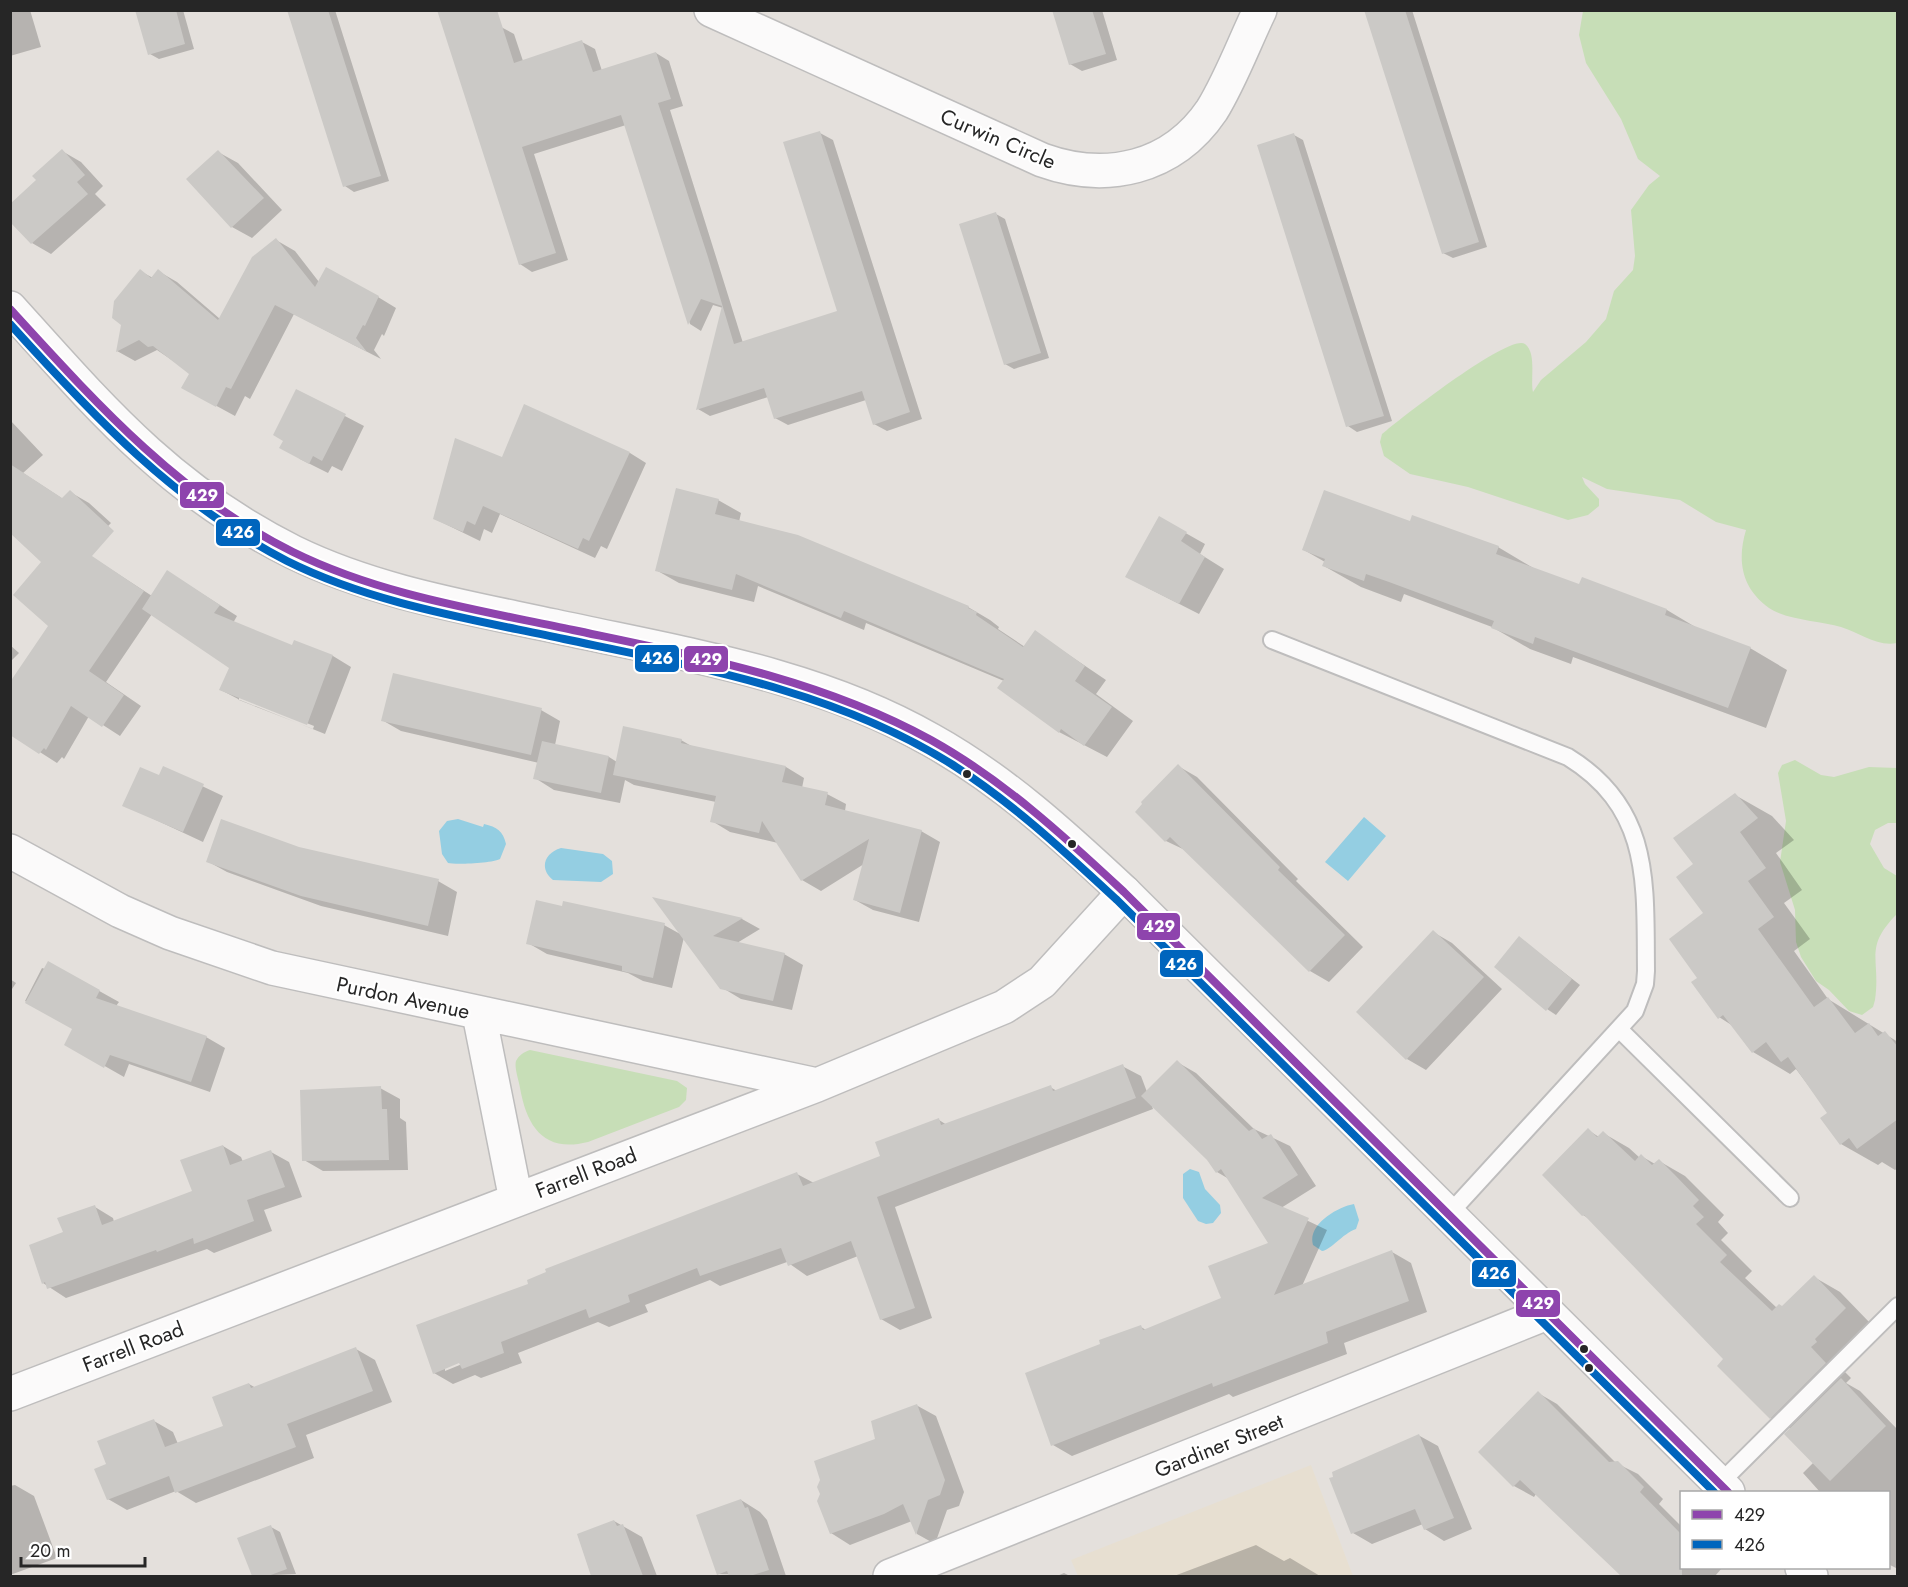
<svg xmlns="http://www.w3.org/2000/svg" width="1908" height="1587" viewBox="0 0 1908 1587" font-family="Jost,sans-serif">
<style>
.education{fill:#e7dfd1}
.green{fill:#c7deb7}
.water{fill:#94cee2}
.shadow{fill:#0003;fill-rule:evenodd}
.building{fill:#cbc9c6}
.lines{fill:none;stroke-linecap:round;stroke-linejoin:round}
.service-casing{stroke:#bebdbd;stroke-width:20}
.minor-casing{stroke:#bebdbd;stroke-width:36}
.secondary-casing{stroke:#bebdbd;stroke-width:36}
.service{stroke:#fbfafa;stroke-width:16}
.minor{stroke:#fbfafa;stroke-width:33}
.secondary{stroke:#fbfafa;stroke-width:33}
.bus-1-casing{stroke:#fff;stroke-width:12}
.bus-2-casing{stroke:#fff;stroke-width:12}
.bus-1{stroke:#8e44ad;stroke-width:8}
.bus-2{stroke:#0065bd;stroke-width:8}
.bus-dot{fill:#262626;stroke:#fff;stroke-width:2}
.labels{text-anchor:middle;stroke-width:4.5;stroke-linejoin:round;paint-order:stroke}
.street-label{font-size:21px;fill:#262626;stroke:#fff}
.line-badge{stroke:#fff;stroke-width:2}
.badge-label{font-size:16px;text-anchor:middle;font-weight:bold;fill:#fff}
</style>
<rect width="100%" height="100%" fill="#e4e0dc"/>
<path class="education" d="M1311,1465l42,111h-275l-7,-16z"/>
<path class="green" d="M1583,11h314v632c-20,4 -37,-10 -56,-16 -20,-6 -54,-7 -72,-19 -28,-20 -32,-48 -23,-78l-30,-8 -36,-22 -73,-11 -25,-12 3,7 14,15v7l-11,9 -20,5 -100,-33 -58,-13 -26,-18 -4,-14 2,-8 5,-4c17,-14 123,-97 138,-86 12,9 5,36 8,48l8,-12 45,-38 20,-23 8,-28 19,-21 2,-14 -4,-46 18,-25 11,-9 -22,-17 -17,-40 -35,-56 -7,-28z
M1795,760l26,15 13,2 35,-10 28,1v55h-9l-13,7 -5,14 14,24 13,8v38c-34,34 -16,45 -22,86l-2,7 -11,8 -13,-4 -20,-21 -13,-9 -15,-24 -5,-15 -1,-32 -15,-48 6,-41 -8,-48 4,-8z
M530,1050l147,31 10,7 -1,12 -7,7 -91,35c-44,11 -61,-15 -68,-54 -1,-7 -6,-20 -4,-27 3,-6 8,-9 14,-11z"/>
<path class="water" d="M1364,817l22,19 -38,45 -23,-19z
M458,819l25,8 1,-3c13,3 19,7 22,20l-6,15c-7,4 -44,6 -52,4l-6,-9 -3,-23 8,-10z
M561,848l42,6 9,7 1,13 -12,8 -48,-2c-14,-11 -9,-27 8,-32z
M1190,1169l9,3 6,17 15,16 1,8 -8,10 -7,1 -8,-3 -15,-23v-24z
M1354,1204l5,16 -3,9c-14,5 -25,21 -34,22l-9,-6c-6,-20 24,-38 41,-41z"/>
<path class="shadow" d="M10,10h20l11,37 -31,9z
M137,10h46l11,39 -35,10 -9,-5z
M289,10h46l54,171 -35,11 -9,-6z
M1053,10h49l15,50 -35,11 -12,-7z
M1366,10h46l75,237 -34,11 -10,-5z
M501,27l13,7 9,27 59,-19 13,7 7,22 54,-18 13,8 14,45 -13,4 73,233 96,-31 -19,-179 13,7 89,279 -35,12 -13,-7 -8,-24 -78,25 -13,-7 -7,-21 -58,19 -12,-7 25,-101 -10,-3 -12,26 -11,-7 -64,-199 -92,29 34,106 -36,12 -12,-8z
M1294,135l9,5 89,281 -35,11 -9,-6z
M62,151l19,11 22,24 -8,8 11,11 -55,49 -19,-11z
M218,152l20,11 44,47 -30,28 -20,-11 -44,-47z
M996,214l9,5 44,139 -35,11 -9,-5z
M276,240l19,11 24,31 59,15 18,11 -12,28 -2,-2 -8,16 7,9 -87,-45 -44,85 -5,-3 -10,20 -33,-18 -11,-25 -34,-23 -22,11 -18,-10 23,-80 13,7 5,-7 19,11 43,37z
M297,391l67,35 -22,45 -10,-5 -4,7 -28,-14 -15,-18z
M10,420l33,35 -20,18 40,26 7,-7 19,11 22,20 -48,50 -53,-42z
M630,453l16,10 -39,86 -6,-3 -6,12 -95,-44 -8,19 -8,-4 -4,12 -45,-22 68,-60z
M718,500l23,13 -2,9 229,85 22,13 9,7 -1,2 27,18 10,-15 71,48 -10,14 37,27 -26,36 -48,-25 -55,-51 -138,-58 -2,7 -106,-44 -4,16 -75,-19 -23,-13z
M1159,518l46,26 -5,10 24,15 -25,45 -53,-27z
M1411,523l87,24 37,22 45,17 87,24 35,21 48,17 37,22 -21,58 -193,-71 -2,7 -41,-15 -38,-22 -88,-33 -3,8 -40,-15 -37,-21 1,-4 -21,-12z
M95,559l57,37 16,-24 69,44 -4,7 59,24 2,-5 39,14 18,11 -26,67 -85,-34 -19,-10 10,-23 -79,-53 -46,68 35,24 -21,30 -31,-20 -25,43 -2,-2 -5,6 -47,-30zM239,696l75,30 -1,3 -74,-29z
M10,645l9,8 -9,9z
M541,710l19,11 -5,24 54,12 8,5 64,-22 12,7 93,20 18,11 -2,10 25,6 19,10 -1,7 76,20 19,11 -21,80 -46,-12 -18,-10 9,-36 -43,27 -19,-11 -24,-37 -48,-11 -18,-11 4,-19 -82,-17 -9,-5 -5,23 -66,-13 -19,-12 4,-15 -138,-32 -19,-11z
M1178,766l19,11 101,102 -2,2 67,66 -34,35 -19,-11 -123,-120 -21,-10 -29,-29z
M164,768l59,28 -20,46 -77,-36 34,-29z
M1735,795l37,21 22,24 -18,13 26,37 -18,13 26,36 -16,12 34,48 70,43v126l-3,2 -13,-8 -4,3 -37,-21 -12,-31 -33,-44 -6,5 -37,-22 -20,-26 -14,-9 -20,-39 6,-64 -10,-49z
M299,848l139,33 19,11 -9,44 -127,-30 -94,-34 -20,-11z
M655,899l87,20 18,10 -23,14 47,11 19,11 -11,45 -51,-11 -20,-12 -37,-50 -12,51 -29,-7 -15,-8 -81,-19 -19,-11 136,-18 18,10z
M1433,932l19,11 50,46 -76,81 -19,-11z
M1520,938l60,47 -24,30 -9,-6z
M49,963l70,39 -3,4 90,31 19,11 -15,44 -81,-28 -5,13 -58,-33 8,-15 -49,-28 17,-33 3,1z
M10,979l6,4 -6,9z
M1177,1062l19,11 58,56 36,17 26,40 -35,22 46,22 -25,56 90,-34 19,11 16,49 -83,31 3,11 -114,43 -4,-3 -157,62 -19,-11 49,-101 39,-17 5,3 77,-31 48,-55 -42,-65 -12,-7 -9,-13 -57,-56 2,6 -258,98 37,111 -32,12 -19,-11 -23,-63 -51,20 -20,-14 -67,24 -10,-6 -65,25 3,7 -39,15 -11,-5 -80,31 4,10 -41,15 -6,-3 -22,9 -19,-11 96,-89 267,-110 17,9 68,-26 57,-37 8,5 103,-38 7,4 65,-25 19,10 6,16zM466,1359l1,3 -22,9v-3z
M380,1088l20,11v19l6,4 2,48 -85,1 -19,-11z
M1588,1130l11,7 4,-4 26,15 11,10 1,-2 14,8 4,-3 26,15 39,39 -6,7 10,11 -7,7 31,31 -7,7 32,30h6l31,-31 26,15 31,32 -35,39 15,15 -5,5 14,8 38,39v139l-10,-5v-72h-68l-17,-19 11,-11 -23,-33 -20,-11 -45,-59 -135,-139 -8,-5z
M223,1146l18,11 2,5 28,-10 18,10 13,35 -38,13 8,21 -58,22 -7,-4 -141,49 -23,-15 22,-50 30,-26 18,11 1,4 80,-30z
M356,1349l19,11 17,42 -86,33 8,23 -118,45 -20,-12 -49,19 -19,-11v-34l46,-44 19,11 5,12 47,-18 24,-42 7,4z
M1538,1393l19,11 59,59 22,11 25,25 -4,5 23,23v41h40l-7,8h-92l-87,-82 -2,3 -20,-11 -34,-34z
M916,1405l20,11 28,76 -5,14 -12,4 -12,34 -18,-10 -5,-13 -62,24 -19,-12 -9,-39v-14l55,-40z
M1418,1435l20,11 34,83 -28,12 -19,-12 -2,-5 -51,20 -19,-11z
M15,1485l19,11 23,62 -47,17v-89z
M741,1500l19,12 7,8 19,56 -68,-2z
M614,1521l28,16 15,39h-64l-14,-41z
M271,1527l9,5 16,42 -43,2 -14,-37z
M1256,1545l28,16 6,-3 30,18h-146z
M1064,1573l6,3h-13z"/>
<path class="building" d="M135,10h41l9,34 -37,11z
M287,10h41l53,166 -38,11z
M437,10h60l17,53 68,-23 11,32 63,-20 15,47 -13,4 50,154 26,87 103,-33 -54,-169 37,-11 90,281 -37,13 -11,-34 -88,28 -10,-31 -68,22 26,-104 -21,-7 -13,26 -67,-210 -99,32 34,106 -37,12z
M1052,10h40l14,44 -37,11z
M1364,10h41l74,232 -37,12z
M1294,133l90,283 -38,11 -89,-282z
M62,149l23,26 -8,7 11,12 -57,50 -21,-22v-18l26,-24 -4,-4z
M218,150l46,48 -33,30 -45,-49z
M996,212l45,141 -37,12 -45,-141z
M276,238l39,49 11,-20 53,29 -14,30 -2,-1 -7,13 11,14 -92,-47 -44,84 -5,-2 -10,20 -35,-19 8,-14 -36,-28 -5,1 -9,-7 -23,12 5,-27 -9,-7 2,-17 26,-32 11,9 7,-9 60,51 34,-63z
M296,389l50,25 -24,47 -9,-5 -4,8 -30,-16 4,-7 -10,-6z
M524,404l106,48 -41,89 -6,-3 -5,11 -95,-43 -8,19 -8,-4 -4,11 -30,-13 22,-81 47,19z
M10,464l52,34 8,-8 28,26 16,15 -22,25 52,35 -55,80 35,24 -22,32 -31,-21 -25,44 -2,-2 -5,6 -29,-19v-53l38,-56 -35,-31 28,-33 -31,-29z
M676,488l43,11 -4,15 83,21 171,71 -1,2 9,4 -1,3 47,32 12,-17 50,36 -10,15 37,26 -28,39 -23,-17 -2,4 -62,-45 7,-9 -160,-68 -3,7 -105,-44 -4,16 -77,-19z
M1324,490l86,31 2,-6 87,31 -3,8 83,30 3,-7 85,32 -2,6 86,32 -23,61 -193,-71 -2,7 -42,-16 3,-7 -105,-39 -23,-8 -2,7 -42,-15 3,-7 -23,-9z
M1159,516l28,16 -6,9 24,16 -26,47 -54,-27z
M167,570l53,35 -6,8 78,32 2,-5 39,15 -26,70 -88,-35 10,-22 -87,-59z
M393,673l149,35 -11,47 -150,-34z
M623,726l59,13 -1,4 105,23 -4,16 46,10 -3,13 97,25 -22,83 -47,-13 16,-61 -68,42 -39,-60 -3,12 -49,-11 6,-26 -103,-21z
M542,741l67,15 -8,37 -68,-14z
M1178,764l102,103 -2,3 67,65 -36,37 -139,-135 -5,5 -30,-30 7,-8 -1,-2z
M163,766l41,18 -21,48 -61,-26 18,-39 19,8z
M1735,793l23,25 -18,14 26,36 -18,13 26,36 -16,12 56,78 14,-10 27,36 14,-10 9,13 7,-5 13,16v72l-41,30 -8,-11 -9,7 -20,-27 7,-5 -39,-56 -7,5 -15,-20 -14,11 -29,-38 -5,4 -27,-37 6,-4 -28,-39 34,-26 -27,-36 17,-13 -20,-26z
M221,819l78,28 140,32 -11,47 -127,-30 -95,-34z
M652,897l91,21 -30,18 72,17 -12,48 -53,-12z
M536,900l26,6 1,-5 102,22 -12,55 -31,-7v-5l-96,-22z
M1433,930l51,47 -78,83 -50,-48z
M1519,936l53,43 -26,32 -52,-44z
M48,961l52,29 -4,8 111,38 -16,46 -81,-27 -6,13 -40,-23 8,-16 -47,-26z
M1177,1060l72,71 5,-3 8,11 9,-5 27,41 -36,23 47,20 -35,77 118,-45 17,51 -83,31 2,11 -115,44 -1,-4 -161,63 -26,-73 75,-29 -1,-4 42,-15 2,5 78,-32 -13,-32 60,-23 -47,-74 -5,4 -9,-13 -66,-64z
M1123,1064l13,34 -259,99 38,111 -35,12 -29,-79 -63,25 -7,-18 -81,28 -3,-8 -69,27 2,7 -41,16 -3,-9 -85,33 3,11 -42,16 -3,-6 -26,11 -17,-49 112,-41 -1,-4 19,-8 -1,-3 252,-97 6,14 77,-30 -5,-14 64,-24 2,7 110,-40 2,6z
M381,1086l1,23h5l2,51 -87,1 -2,-71z
M1588,1128l9,9 6,-6 32,30 6,-7 11,11 7,-6 15,15 25,26 -6,6 11,11 -8,7 31,31 -7,7 52,49 7,-7 3,2 32,-31 32,33 -31,31 2,3 -6,5 15,16 -56,56 -53,-53 6,-7 -139,-144 -2,1 -40,-41z
M223,1145l7,20 41,-15 14,37 -38,13 7,21 -60,23 -1,-6 -36,14 -1,-2 -109,39 -2,-7 -3,2 -13,-39 34,-13 -6,-14 38,-13 7,20 90,-34 -12,-31z
M356,1347l17,44 -86,33 9,23 -121,46 -6,-17 -62,24 -13,-31 12,-5 -9,-23 57,-22 11,28 58,-21 -11,-29 37,-14 2,5z
M1841,1378l45,48 -56,55 -46,-47z
M1538,1391l71,71 9,-1 26,26 -4,5 42,43v41h-61l-101,-96 -7,7 -35,-35z
M917,1404l28,76 -5,15 -12,5 -12,35 -13,-31 -19,10 -54,20 -13,-33 3,-7 -3,-7 3,-7 -6,-19 61,-22 -4,-18z
M1419,1434l35,84 -30,12 -9,-21 -64,25 -22,-56 4,-1 -1,-5z
M741,1499l4,9 3,-1 21,63 -19,6h-21l-2,-5 -10,4 -21,-60z
M614,1520l3,6 6,-2 20,52h-52l-14,-42z
M271,1525l16,44 -19,7h-16l-15,-38z"/>
<g class="lines">
<g class="service-casing">
<path id="service" d="M1272,640l296,117c84,52 77,126 78,214l-1,13 -10,27 -187,204
M1620,1030l170,168
M1719,1484l179,-178"/>
</g>
<g class="minor-casing">
<path id="minor" d="M711,10l331,150c64,23 130,9 170,-50 19,-31 32,-67 48,-100
M10,851l110,60 50,22 102,35 545,117
M479,1014l37,186
M10,1394l807,-309 187,-78 38,-25 82,-90
M890,1576l657,-263"/>
</g>
<g class="secondary-casing">
<path id="secondary" d="M10,308c91,101 159,182 283,244 82,40 173,55 261,74 128,28 262,48 377,114 72,40 133,96 193,152l604,600
M1802,1568l9,8"/>
</g>
<use href="#service" class="service"/>
<use href="#minor" class="minor"/>
<use href="#secondary" class="secondary"/>
<g class="bus-1-casing">
<path id="bus-1" d="M10,309c85,93 169,187 283,243 87,43 186,58 280,78 123,26 247,49 358,110 72,40 133,96 193,152l604,600"/>
</g>
<g class="bus-2-casing">
<path id="bus-2" d="M10,324c83,92 166,180 277,237 86,43 184,58 277,78 134,28 272,52 389,126 60,38 112,87 164,135l597,592"/>
</g>
<use href="#bus-1" class="bus-1"/>
<use href="#bus-2" class="bus-2"/>
</g>
<g class="bus-dot">
<circle cx="967" cy="774" r="5"/>
<circle cx="1072" cy="844" r="5"/>
<circle cx="1584" cy="1349" r="5"/>
<circle cx="1589" cy="1368" r="5"/>
</g>
<g class="labels">
<g class="street-label">
<text transform="translate(998 139) rotate(23)" y="7">Curwin Circle</text>
<text transform="translate(403 998) rotate(12)" y="7">Purdon Avenue</text>
<text transform="translate(586 1173) rotate(-21)" y="7">Farrell Road</text>
<text transform="translate(133 1347) rotate(-21)" y="7">Farrell Road</text>
<text transform="translate(1219 1446) rotate(-22)" y="7">Gardiner Street</text>
</g>
</g>
<g class="line-badge">
<rect x="179" y="481" width="46" height="28" rx="6" fill="#8e44ad"/>
<rect x="215" y="518" width="46" height="29" rx="6" fill="#0065bd"/>
<rect x="634" y="644" width="46" height="29" rx="6" fill="#0065bd"/>
<rect x="683" y="645" width="46" height="28" rx="6" fill="#8e44ad"/>
<rect x="1136" y="912" width="45" height="29" rx="6" fill="#8e44ad"/>
<rect x="1159" y="949" width="45" height="29" rx="6" fill="#0065bd"/>
<rect x="1471" y="1259" width="46" height="29" rx="6" fill="#0065bd"/>
<rect x="1515" y="1289" width="46" height="29" rx="6" fill="#8e44ad"/>
</g>
<g class="badge-label">
<text x="202" y="501">429</text>
<text x="238" y="538">426</text>
<text x="657" y="664">426</text>
<text x="706" y="665">429</text>
<text x="1159" y="932">429</text>
<text x="1181" y="970">426</text>
<text x="1494" y="1279">426</text>
<text x="1538" y="1309">429</text>
</g>
<rect width="1908" height="1587" fill="none" stroke="#262626" stroke-width="24"/>
<rect x="1680" y="1491" width="210" height="78" fill="#ffffff" stroke="#a8a8a8" stroke-width="1.5"/>
<rect x="1692" y="1510" width="30" height="9" fill="#8e44ad" stroke="#a8a8a8" stroke-width="1.5"/>
<text x="1734" y="1521" font-size="18" fill="#262626">429</text>
<rect x="1692" y="1540" width="30" height="9" fill="#0065bd" stroke="#a8a8a8" stroke-width="1.5"/>
<text x="1734" y="1551" font-size="18" fill="#262626">426</text>
<path d="M21 1557v9h124v-9" fill="none" stroke="#262626" stroke-width="3"/>
<text x="30" y="1557" font-size="18" fill="#262626" stroke="#ffffff" stroke-width="4.5" paint-order="stroke">20 m</text>
</svg>
